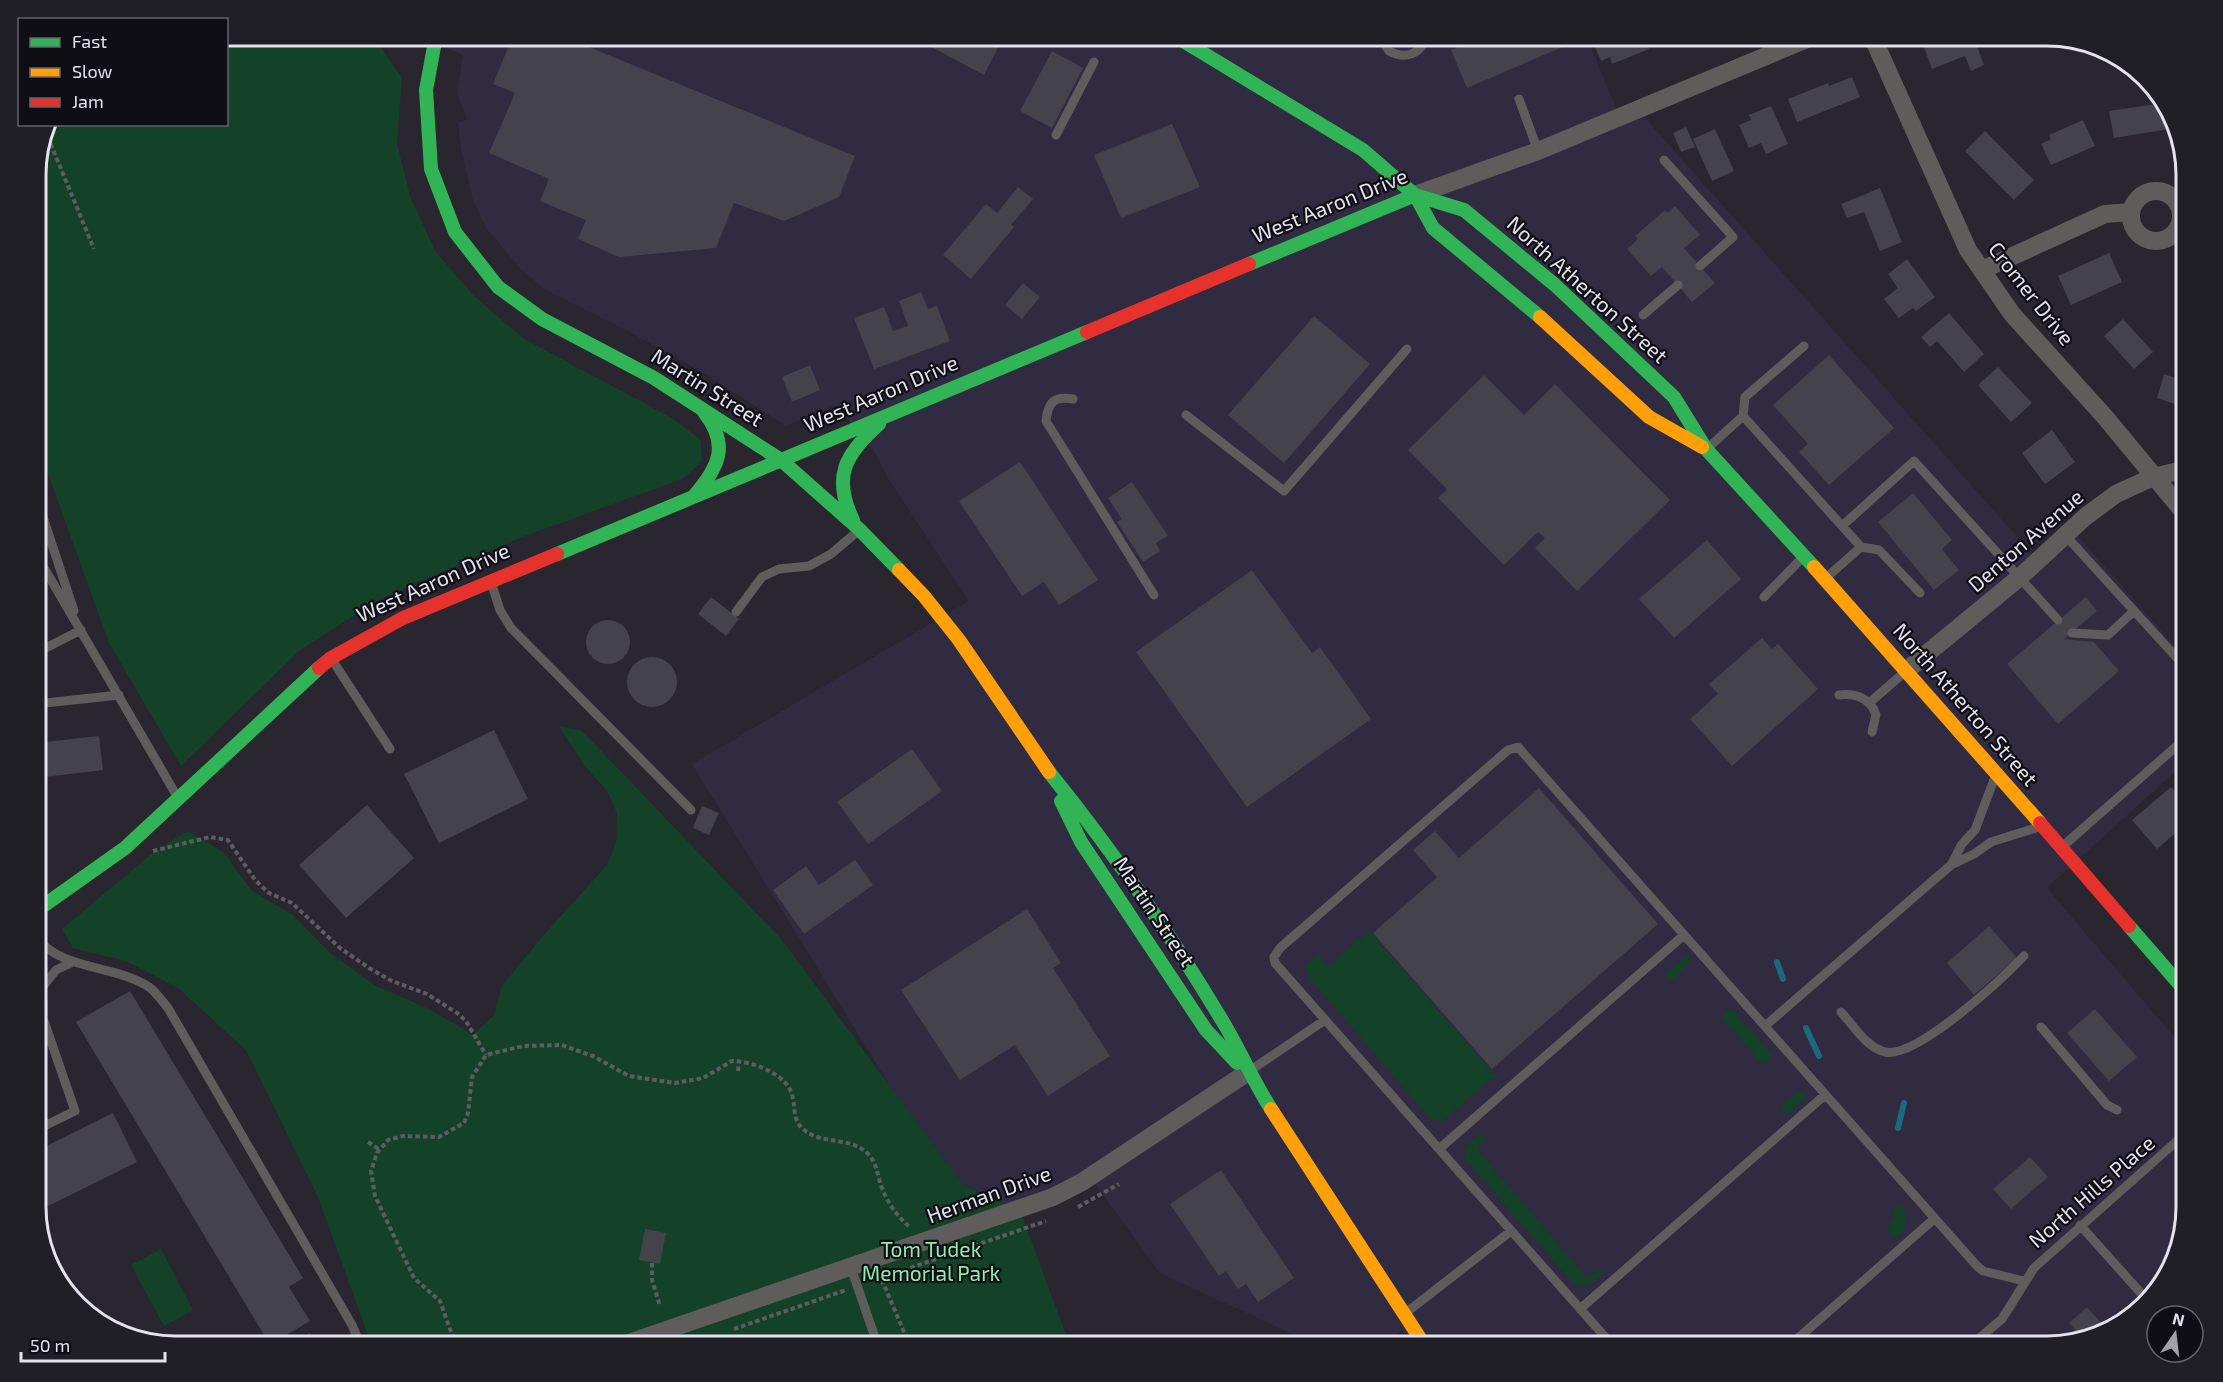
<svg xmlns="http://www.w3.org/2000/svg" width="2223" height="1382" viewBox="0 0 2223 1382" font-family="'Exo 2',sans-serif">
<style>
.built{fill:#302b40}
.green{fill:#144228}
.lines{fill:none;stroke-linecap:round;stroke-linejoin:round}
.stream{stroke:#1e687c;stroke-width:6}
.building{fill:#44424a}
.path{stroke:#5f5c60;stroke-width:4;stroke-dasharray:4.5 3;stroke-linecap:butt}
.lane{stroke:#5f5c5c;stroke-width:9}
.street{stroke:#5f5c5c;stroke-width:18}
.fast{stroke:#30b455;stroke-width:14}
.slow{stroke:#ff9f0a;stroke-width:14}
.jam{stroke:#e5322d;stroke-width:14}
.labels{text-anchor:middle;stroke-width:4.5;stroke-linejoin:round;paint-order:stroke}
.street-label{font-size:21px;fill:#e4e2ed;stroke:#0f0e15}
.park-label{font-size:21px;fill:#8beeab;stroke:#0f0e15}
.rim{fill:none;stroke:#e4e2ed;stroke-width:3}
</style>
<rect width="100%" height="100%" fill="#292630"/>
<path class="built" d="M418,36h1168l33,79 18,-6 397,447 37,-28 116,132v101l-140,127 140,164v155l-23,77 -47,43 -69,19h-632l-14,-15 -21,15h-63l-158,-73 -70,-96 -70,33 -57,-25 -65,-86 -206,-335 277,-163 -81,-123 -14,-27 -38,-46 -50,21 -79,-51 -81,-45 -81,-40 -26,-23 -33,-39 -13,-28 -12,-51 -3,-27 9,-2 -10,-27 6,-38z"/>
<path class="green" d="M227,36h146l29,42 -5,66 13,52 25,55 39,45 50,43 148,79 29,22 1,22 -20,17 -160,58 -140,61 -82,52 -119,116 -72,-123 -73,-203v-273l10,-42 180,-1z
M559,726l23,5 200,209 181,245 57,25 50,136h-698l-54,-149 -72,-147 -68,-62 -52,-27 -53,-13 -11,-19 87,-73 38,-25 36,21 29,39 41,24 37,38 46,33 51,22 46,27 21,-20 8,-29 40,-49 65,-72 9,-22 1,-30 -10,-22 -23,-26z
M1369,931l126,145 -53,45 -11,-2 -123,-143v-13l10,-8 10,12z
M1686,956l4,7 -16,16 -6,1 -3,-5z
M1731,1008l41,47 -9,10 -42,-49z
M1799,1091l6,1v6l-17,15 -6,-2v-5z
M1481,1133l5,6 -10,9 111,130 12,-9 3,5 -15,12 -13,-2 -108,-124 -1,-12z
M1901,1204l6,15 -4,12 -8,7 -9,-10 10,-9 -5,-7z
M161,1249l32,61 -29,16 -33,-61z"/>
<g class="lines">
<path class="stream" d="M1777,962l6,17
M1806,1028l13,28
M1898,1128l6,-25"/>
</g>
<path class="building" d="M513,36h49l293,120 -16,41 -55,24 -50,-18 -18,45 -97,9 -41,-18 8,-19 -46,-19 9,-22 -60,-26 26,-60 -22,-9z
M922,36h82l-20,39 -64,-34z
M1464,36h97l4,10 -98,42 -16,-38 16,-7z
M1601,36l3,3 8,-3h31l6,13 -37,15 -2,-7 -9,4 -9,-21z
M1937,36h36l11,29 -13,6 -6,-15 -33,13 -10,-27z
M1985,36h19l-16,7z
M1052,51l31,17 -31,60 -32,-17z
M1852,77l8,20 -63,25 -9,-23 40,-16 1,3z
M2164,103l5,26 -55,9 -5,-27z
M1771,106l17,38 -22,10 -5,-11 -12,5 -10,-23 12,-5 -2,-5z
M2083,120l12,26 -44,19 -10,-21 10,-5 -2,-4z
M1172,124l28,63 -79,31 -27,-63z
M1686,127l9,20 -14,5 -8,-19z
M1715,129l19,42 -22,10 -19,-42z
M1985,131l49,49 -20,20 -49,-49z
M1018,187l15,12 -22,26 3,2 -43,52 -28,-24 43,-51 11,9z
M1880,188l22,54 -22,9 -16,-39 -17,6 -6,-14z
M1675,206l25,29 -16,13 31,35 -23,19 -30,-35 -11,9 -24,-27 11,-10 -3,-3 30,-26 3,3z
M2109,253l13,29 -51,23 -13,-29z
M1907,259l28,38 -19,14 -3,-3 -14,10 -15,-19 14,-11 -10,-14z
M1023,283l17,14 -18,22 -17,-14z
M921,292l7,17 9,-3 13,35 -76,28 -20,-51 30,-11 9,24 15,-5 -9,-25z
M1949,313l35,41 -20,18 -27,-31 -7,6 -9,-10z
M1314,316l56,48 -86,99 -56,-48z
M2123,319l30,33 -19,17 -30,-33z
M1829,355l65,73 -65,57 -30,-33 9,-8 -35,-39z
M810,365l10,25 -28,12 -10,-25z
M1998,367l34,36 -21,19 -33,-37z
M2164,374l23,8v26l-30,-10z
M1484,375l40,40 31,-31 115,116 -93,91 -42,-43 10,-10 -7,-6 -34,33 -66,-67 9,-9 -39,-39z
M2052,430l23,32 -30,22 -23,-31z
M1020,462l78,118 -39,25 -15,-23 -22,14 -63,-95z
M1132,482l36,54 -12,7 4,8 -17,11 -26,-40 5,-3 -14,-21z
M1913,493l39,47 -10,9 17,21 -25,20 -56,-68z
M1707,540l34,39 -67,59 -35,-39z
M1252,570l60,83 8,-6 51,72 -124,88 -111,-155z
M711,597l28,22 -13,17 -28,-22z
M2086,597l11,14 -33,28 30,3 25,29 -61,53 -51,-60z
M586 642a22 22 0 1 1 44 0a22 22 0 1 1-44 0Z
M1762,638l10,11 6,-5 40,45 -86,77 -42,-47 28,-25 -9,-10z
M627 682a25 25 0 1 1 50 0a25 25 0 1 1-50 0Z
M494,730l34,69 -89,44 -35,-69z
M99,736l4,34 -67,8v-35z
M912,749l30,42 -74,53 -31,-42z
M2171,787l16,18v18l-30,26 -25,-29z
M1539,788l119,136 -166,145 -119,-136 64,-56 -24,-27 22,-19 24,27z
M367,805l47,53 -68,60 -47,-53z
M702,806l17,7 -10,22 -16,-7z
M855,860l18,25 -69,49 -31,-44 33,-24 13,19z
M1027,909l34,54 -8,5 57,88 -62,40 -33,-51 -55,35 -59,-90z
M1989,926l28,32 -43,37 -27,-32z
M130,991l173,287 -14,9 21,34 -40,24 -194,-323z
M2095,1009l42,48 -28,24 -42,-48z
M113,1113l24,49 -101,50v-61z
M2030,1157l18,20 -37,32 -18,-20z
M1221,1170l73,108 -36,24 -12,-18 -8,5 -12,-18 -7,5 -49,-72z
M645,1229l21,4 -6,31 -21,-4z
M2087,1307l20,23 -26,7 -12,-14z
M310,1333l8,13h-30z"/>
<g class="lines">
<path class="path" d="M45,130l49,119
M153,851l57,-14 18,3 27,40 14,13 23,10 48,45 29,20 23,13 35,13 30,19 9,8 20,34
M738,1071l1,-10
M368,1142l12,8
M1078,1207l41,-23
M652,1263v17l8,26
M734,1329l112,-39
M456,1346l-16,-45 -26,-23 -39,-82 -4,-25 6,-18 11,-13 15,-4 36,1 25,-14 4,-10 4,-36 14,-22 37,-9 39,-1 31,11 36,20 46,7 28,-5 29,-17c20,0 55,13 60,34 4,13 0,24 11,34 19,17 49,6 67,27 6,8 7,16 10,26 5,17 16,34 30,45
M910,1346l-29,-68 165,-57"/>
<path class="lane" d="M1379,36l10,15c17,9 32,3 38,-15
M1519,99l19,52
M1056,135l38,-73
M1664,160l69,77 -33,29
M1643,315l35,-30
M1804,346l-59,51 -2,19 118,131 18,3 41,43
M1073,399c-19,-3 -25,3 -27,22l108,174
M1186,415l98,76 123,-142
M1709,447l34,-31
M36,496l38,115
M1842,526l72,-65 144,159
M2065,535l122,134
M36,554l142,244
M1827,577l34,-30
M491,582l9,28 11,18 180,182
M1764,597l39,-40
M736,612l26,-35 17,-8 30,-3 22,-12 27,-23
M2072,633l36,2 26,-24
M36,653l45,-23
M331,658l59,91
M1839,695c16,-2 32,3 37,20l-4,17
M1869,703l36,-31
M36,704l83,-9
M2063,846l124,-109
M1951,865l11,-21 13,-14 20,-53
M36,937c24,33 80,28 113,50 7,5 13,14 19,21l184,317 9,21
M36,970l7,32v16l32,93 -39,19
M41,989l15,-19 17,-8
M1841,1012c13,14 25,35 44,40 31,7 117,-73 139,-96
M1765,1026l186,-161 23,-11 17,-12 48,-15
M2041,1027l66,78 10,5
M1248,1072l77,-52
M1439,1149l-164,-186 -1,-6 6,-9 228,-198 10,-3 459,519 6,5 41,10
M2080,1225l67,75
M851,1268l27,78
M1580,1309l245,-214
M1407,1312l104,-81
M1613,1346l-174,-197 245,-214
M1789,1346l145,-127
M1970,1346l32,-27 32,-51 153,-136"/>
<path class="street" d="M1872,36l96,214 44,64 93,103 82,99
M2131 216a25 25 0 1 1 50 0a25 25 0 1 1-50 0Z
M1415,195l123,-44 276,-115
M1982,270l123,-56 26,-2
M1907,670l113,-93 65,-60 31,-23 37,-17 34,-8
M620,1346l433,-149 29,-15 166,-110"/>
<path class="fast" d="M436,36l-10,54 5,79 24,63 43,55 44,32 112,59 127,82 78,69 40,41
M1175,36l188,114 52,45 18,33 107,89
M1415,195l49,15 91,75 119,112 32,52 108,118
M1249,264l166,-69
M694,496c25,-29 36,-51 10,-84
M853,520c-21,-43 -8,-66 26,-96
M557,554l530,-222
M1049,772c63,78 122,163 174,250 17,28 30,59 48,87
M1061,801l20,41 125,188 31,33
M36,911l89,-63 194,-180
M2129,926l58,67"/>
<path class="slow" d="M1540,317l109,100 53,30
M1814,567l226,256
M899,570l25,26 35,44 90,132
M1271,1109l154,237"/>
<path class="jam" d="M1087,332l162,-68
M319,668l12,-10 72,-40 154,-64
M2040,823l89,103"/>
</g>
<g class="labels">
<g class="street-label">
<text transform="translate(1330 206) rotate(-22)" y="7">West Aaron Drive</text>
<text transform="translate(1587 290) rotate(42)" y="7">North Atherton Street</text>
<text transform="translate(2031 294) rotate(52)" y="7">Cromer Drive</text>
<text transform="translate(707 388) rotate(32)" y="7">Martin Street</text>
<text transform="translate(881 394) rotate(-23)" y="7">West Aaron Drive</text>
<text transform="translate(2026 541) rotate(-41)" y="7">Denton Avenue</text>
<text transform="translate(433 583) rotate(-24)" y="7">West Aaron Drive</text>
<text transform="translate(1965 705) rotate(49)" y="7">North Atherton Street</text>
<text transform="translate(1154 912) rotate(56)" y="7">Martin Street</text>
<text transform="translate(2092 1192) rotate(-41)" y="7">North Hills Place</text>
<text transform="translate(989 1195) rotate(-20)" y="7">Herman Drive</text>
</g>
<g class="park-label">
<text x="931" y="1257">Tom Tudek<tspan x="931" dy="24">Memorial Park</tspan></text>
</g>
</g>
<path d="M0 0H2223V1382H0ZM175 46H2047A129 129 0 0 1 2176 175V1207A129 129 0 0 1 2047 1336H175A129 129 0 0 1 46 1207V175A129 129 0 0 1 175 46Z" fill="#201f26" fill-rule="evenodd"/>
<path class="rim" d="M175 46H2047A129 129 0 0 1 2176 175V1207A129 129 0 0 1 2047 1336H175A129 129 0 0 1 46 1207V175A129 129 0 0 1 175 46Z"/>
<rect x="18" y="18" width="210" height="108" fill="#0f0e15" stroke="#64636b" stroke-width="1.5"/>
<rect x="30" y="38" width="30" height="9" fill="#30b455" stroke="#64636b" stroke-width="1.5"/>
<text x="72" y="48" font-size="18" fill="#e4e2ed">Fast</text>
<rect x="30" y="68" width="30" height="9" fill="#ff9f0a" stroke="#64636b" stroke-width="1.5"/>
<text x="72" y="78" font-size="18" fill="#e4e2ed">Slow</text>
<rect x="30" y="98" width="30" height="9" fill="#e5322d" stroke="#64636b" stroke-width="1.5"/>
<text x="72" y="108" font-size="18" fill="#e4e2ed">Jam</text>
<g transform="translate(2175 1334) rotate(14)"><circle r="28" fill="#0f0e15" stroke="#64636b" stroke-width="1.5"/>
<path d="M0-4.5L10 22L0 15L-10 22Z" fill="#a3a0ab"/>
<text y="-9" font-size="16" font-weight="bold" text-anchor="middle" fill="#e4e2ed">N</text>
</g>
<path d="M21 1352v9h144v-9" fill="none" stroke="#e4e2ed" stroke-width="3"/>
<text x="30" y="1352" font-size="18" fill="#e4e2ed" stroke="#0f0e15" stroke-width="4.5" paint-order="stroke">50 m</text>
</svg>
